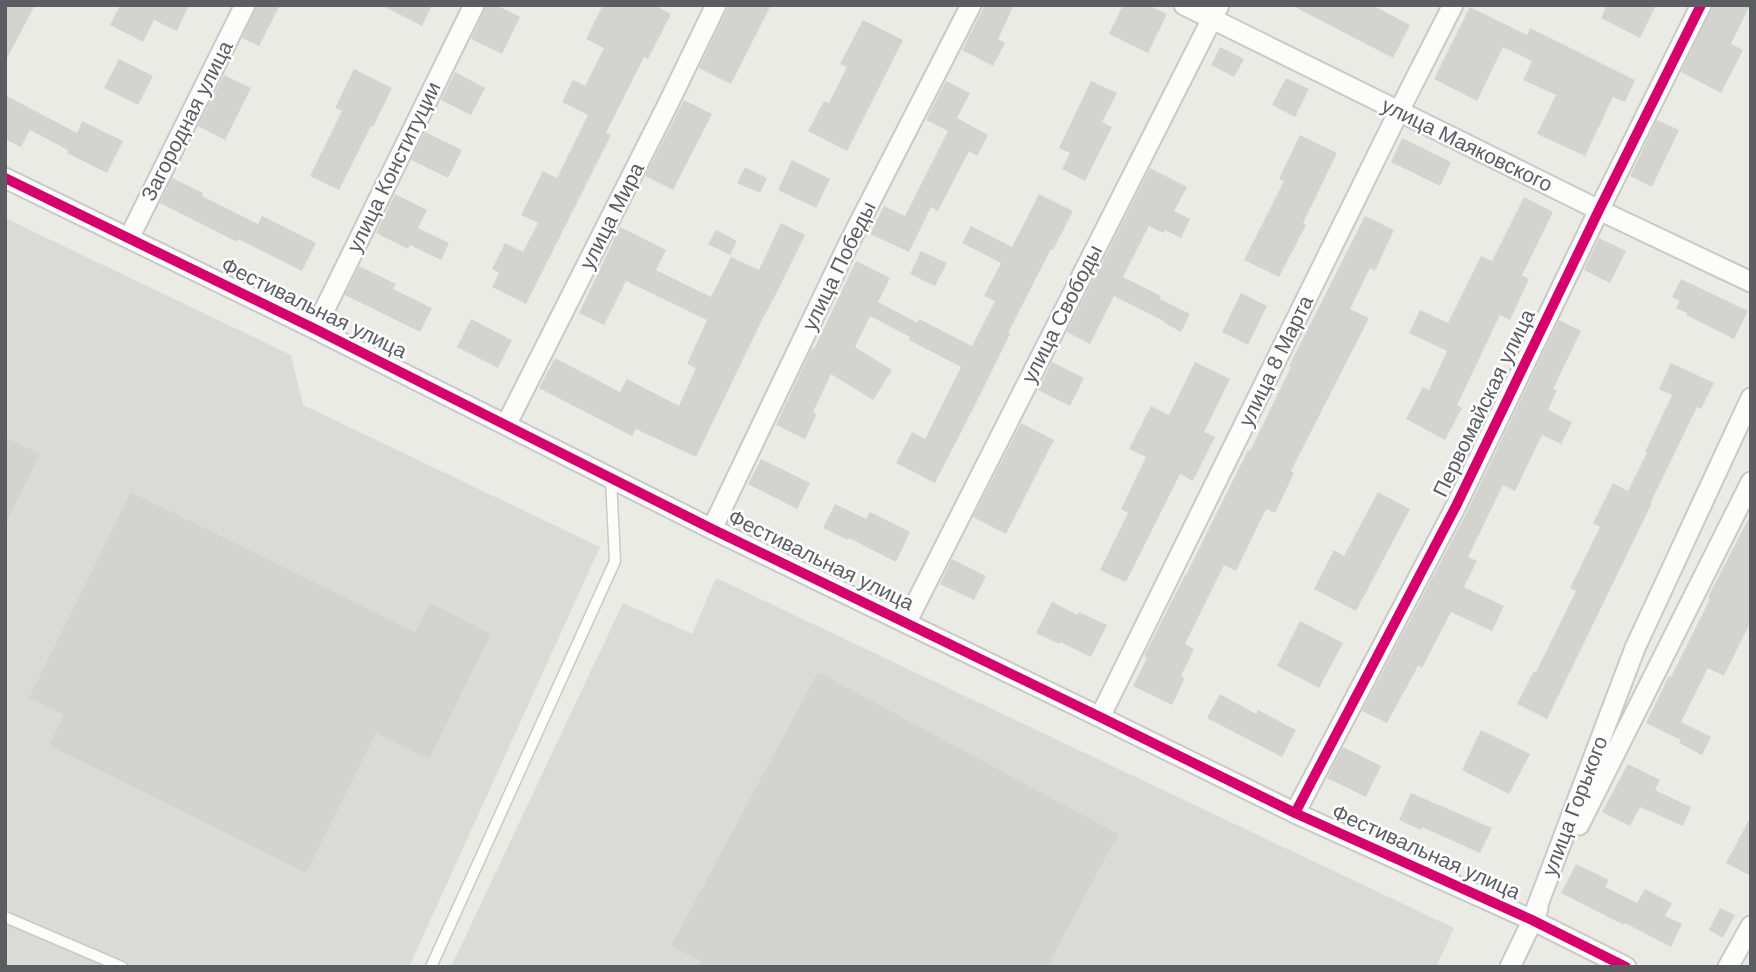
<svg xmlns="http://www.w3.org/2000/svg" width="1756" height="972" viewBox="0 0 1756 972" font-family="Arial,sans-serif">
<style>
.industrial{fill:#dadbd6}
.building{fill:#d3d4d0}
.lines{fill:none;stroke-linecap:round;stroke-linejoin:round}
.service-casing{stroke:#c8c9c8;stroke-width:13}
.minor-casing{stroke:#c8c9c8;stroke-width:23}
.service{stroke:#fcfcfb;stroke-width:10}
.minor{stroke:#fcfcfb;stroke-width:19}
.cycleway-casing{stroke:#fff;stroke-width:15}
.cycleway{stroke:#d6006c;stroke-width:10}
.labels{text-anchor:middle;stroke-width:5;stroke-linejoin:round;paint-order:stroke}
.street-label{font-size:21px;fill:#5c5d63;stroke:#fff}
</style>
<rect width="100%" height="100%" fill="#ebebe6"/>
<path class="industrial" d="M5,218l286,137 12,50 297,142 -191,420h-404z
M716,578l738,350 -18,39h-985l172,-364 69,31z"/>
<path class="building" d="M5,5h30l-30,57z
M120,5h69l-12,26 -23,-11 -11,22 -33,-17z
M257,5h23l-21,41 -17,-8z
M381,5h51l-10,21z
M486,5h10l24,12 -18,37 -31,-15z
M603,5h51l17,9 -23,45 -4,-2 -38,76 5,2 -85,169 -34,-17 7,-14 -7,-4 13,-26 18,9 15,-29 -17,-8 22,-44 14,7 31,-63 -26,-13 11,-22 12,6 19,-38 -18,-9z
M729,5h42l-40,79 -32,-16z
M985,5h29l-16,34 7,4 -12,23 -31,-16z
M1123,5h25l19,9 -19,39 -39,-19z
M1291,5h81l38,20 -17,33z
M1607,5h49l-16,33 -39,-20z
M1713,5h37l-19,39 12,6 -22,43 -40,-21z
M1470,7l57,28 3,-7 105,52 -10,22 -12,-5 -28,59 -48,-22 19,-39 -33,-15 9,-19 -29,-14 -26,54 -43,-22z
M863,20l40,20 -56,111 -39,-20 16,-30 5,2 18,-36 -7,-3z
M1220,47l24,12 -10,18 -23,-12z
M119,59l34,17 -15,29 -34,-17z
M354,69l38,19 -19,39 -2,-1 -32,64 -29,-14 32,-65 -7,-3z
M455,72l30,16 -14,27 -30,-15z
M224,75l27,13 -26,52 -27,-14z
M1286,78l23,11 -14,28 -23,-12z
M946,81l24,12 -13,25 31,17 -11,21 -8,-5 -31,60 -7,-4 -22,45 -39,-18 14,-28 21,10 43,-85 -22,-11z
M1091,81l26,12 -15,29 10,5 -27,54 -23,-12 8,-16 -11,-5z
M5,95l72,38 5,-12 41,20 -16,32 -40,-20 1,-3 -38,-20 -9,17 -16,-8z
M684,100l28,14 -39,76 -28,-14z
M1657,120l22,10 -27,57 -22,-11z
M425,132l37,18 -14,28 -37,-18z
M1300,135l37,18 -34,70 3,2 -27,52 -35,-17 40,-79 -5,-2z
M1402,138l49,24 -11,24 -49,-24z
M792,160l38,19 -14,29 -38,-18z
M745,167l22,11 -7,15 -23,-10z
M1150,168l37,19 -13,24 16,8 -9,19 -16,-8 -2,3 -14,-7 -26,51 38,19 -1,3 30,15 -9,18 -18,-10 1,-1 -50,-25 -24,48 -23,-12z
M172,178l31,15 -1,3 56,28 4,-8 54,27 -14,28 -64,-32 -1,3 -77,-39z
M395,194l32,16 -9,18 31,15 -8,17 -31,-15 -2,4 -32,-16z
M1039,194l34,17 -20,39 -2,-1 -43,84 2,1 -30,61 -45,88 -39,-20 16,-31 13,7 36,-72 -52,-27 1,-3 -40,-21 -15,31 37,23 -19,30 -42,-26 -18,38 4,2 -12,25 -29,-14 36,-77 2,1 42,-88 34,17 -12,24 40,21 1,-4 53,27 23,-45 -11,-5 17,-33 -39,-20 9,-17 41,21z
M1524,197l29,15 -31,63 7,4 -19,41 -10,-5 -43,90 5,3 -17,32 -39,-21 17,-32 6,3 18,-39 -38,-18 11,-23 28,13 33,-67 11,5z
M1365,216l29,14 -19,41 -5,-3 -20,41 19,9 -78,153 3,2 -19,40 -9,-4 -30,62 -12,-6 -39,79 9,5 -13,27 4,2 -13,27 -39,-19 14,-28 -3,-2 41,-81h1l62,-125 2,1 41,-84 -2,-1z
M781,223l24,12 -27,55 -19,36 -63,131 -60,-28 -4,7 -93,-48 16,-30 65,34 7,-13 52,27 17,-38 -9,-4 20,-44 -81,-39 -22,44 -25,-12 41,-86 46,23 -10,20 55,27 20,-40 28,13z
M716,230l21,11 -7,14 -22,-11z
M1599,238l27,13 -16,32 -26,-13z
M921,251l26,12 -12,23 -25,-12z
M359,266l37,18 -3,5 39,19 -12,24 -75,-37z
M1681,279l67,32 -14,28 -48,-24 1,-2 -11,-5 4,-7 -8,-4z
M1241,293l26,13 -19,39 -26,-13z
M471,319l41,21 -14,28 -41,-21z
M1559,320l22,11 -28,58 4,1 -9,20 24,12 -11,22 -19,-9 -27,56 -12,-6 -35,72 9,4 -13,26 40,19 -12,25 -41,-19 -29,56 -4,-2 -31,57 -25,-12 105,-199z
M1052,362l32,16 -14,28 -32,-16z
M1195,362l35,17 -26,53 11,5 -22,44 -13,-7 -54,108 -26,-12 28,-57 -7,-4 25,-52 -17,-8 22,-43 18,9z
M1671,363l43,20 -13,26 -4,-2 -46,95 1,1 -105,216 -30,-15 17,-33 2,1 40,-81 -6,-3 30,-61 -7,-4 20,-40 15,8 19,-38 -2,-1 27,-57 -13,-6z
M1021,423l33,17 -48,94 -33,-17z
M5,437l35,17 -35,71z
M761,459l49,24 -13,26 -49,-25z
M131,492l284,140 15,-29 61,31 -62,125 -53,-26 -70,140 -257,-128 15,-30 -35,-17z
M1378,492l32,17 -54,102 -42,-22 20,-39 10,6z
M835,504l31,15 4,-7 40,20 -14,30 -47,-24 -1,2 -25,-12z
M1751,514v107l-27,55 -16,-8 -27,54 30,15 -9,18 -23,-12 2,-3 -35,-17 23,-47 2,1 39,-78 -2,-2z
M952,559l34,17 -12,24 -34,-16z
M1052,602l26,13 1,-3 28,13 -16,32 -31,-15 -1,2 -23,-11z
M1300,621l43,22 -24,45 -42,-22z
M818,672l300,162 -71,133h-349l3,-6 -30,-15z
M1220,694l36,20 2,-4 38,20 -14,27 -75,-39z
M1481,730l49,24 -21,40 -47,-24z
M1343,747l38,19 -15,31 -39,-19z
M1628,764l32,16 -5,10 36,17 -8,19 -43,-19 -10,19 -28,-14z
M1411,793l81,35 -12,25 -58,-26 -1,3 -22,-10z
M1751,816v60l-25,-13z
M1576,864l33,16 -4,7 32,16 8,-14 27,14 -7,13 17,8 -11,23 -46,-24 -1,2 -63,-32z
M1720,908l15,7 -12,23 -14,-8z"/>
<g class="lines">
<g class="service-casing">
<path id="service" d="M5,917l117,50
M431,967l184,-406 -4,-82"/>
</g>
<g class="minor-casing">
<path id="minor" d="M1184,5l415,205 152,72
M5,178l310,151 397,200 388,188 195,96 237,107 94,47
M129,238l116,-233
M315,329l159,-324
M506,425l163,-323 47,-97
M712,529l137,-286 122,-238
M906,623l313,-618
M1100,717l299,-606 54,-106
M1295,813l161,-307 143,-296 102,-205
M1579,825l172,-343
M1532,920l103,-272 116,-250
M1510,967l28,-58
M1728,967l23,-41"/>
</g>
<use href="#service" class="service"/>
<use href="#minor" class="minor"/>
<g class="cycleway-casing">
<path id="cycleway" d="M5,178l310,151 397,200 388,188 195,96 237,107 94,47
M1295,813l161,-307 143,-296 102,-205"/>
</g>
<use href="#cycleway" class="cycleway"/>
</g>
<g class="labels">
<g class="street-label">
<text transform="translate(187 121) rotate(-63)" y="7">Загородная улица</text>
<text transform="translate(1467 145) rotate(26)" y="7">улица Маяковского</text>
<text transform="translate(394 167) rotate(-64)" y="7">улица Конституции</text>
<text transform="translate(612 216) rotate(-63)" y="7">улица Мира</text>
<text transform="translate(839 266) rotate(-64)" y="7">улица Победы</text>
<text transform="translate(314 308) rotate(26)" y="7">Фестивальная улица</text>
<text transform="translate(1062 314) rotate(-63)" y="7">улица Свободы</text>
<text transform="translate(1276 361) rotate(-64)" y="7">улица 8 Марта</text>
<text transform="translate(1484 403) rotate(-64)" y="7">Первомайская улица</text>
<text transform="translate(821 560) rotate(26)" y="7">Фестивальная улица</text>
<text transform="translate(1575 806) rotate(-69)" y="7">улица Горького</text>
<text transform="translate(1426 852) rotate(24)" y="7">Фестивальная улица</text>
</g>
</g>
<rect width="1756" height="972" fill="none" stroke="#5c5d63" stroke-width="14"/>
</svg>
